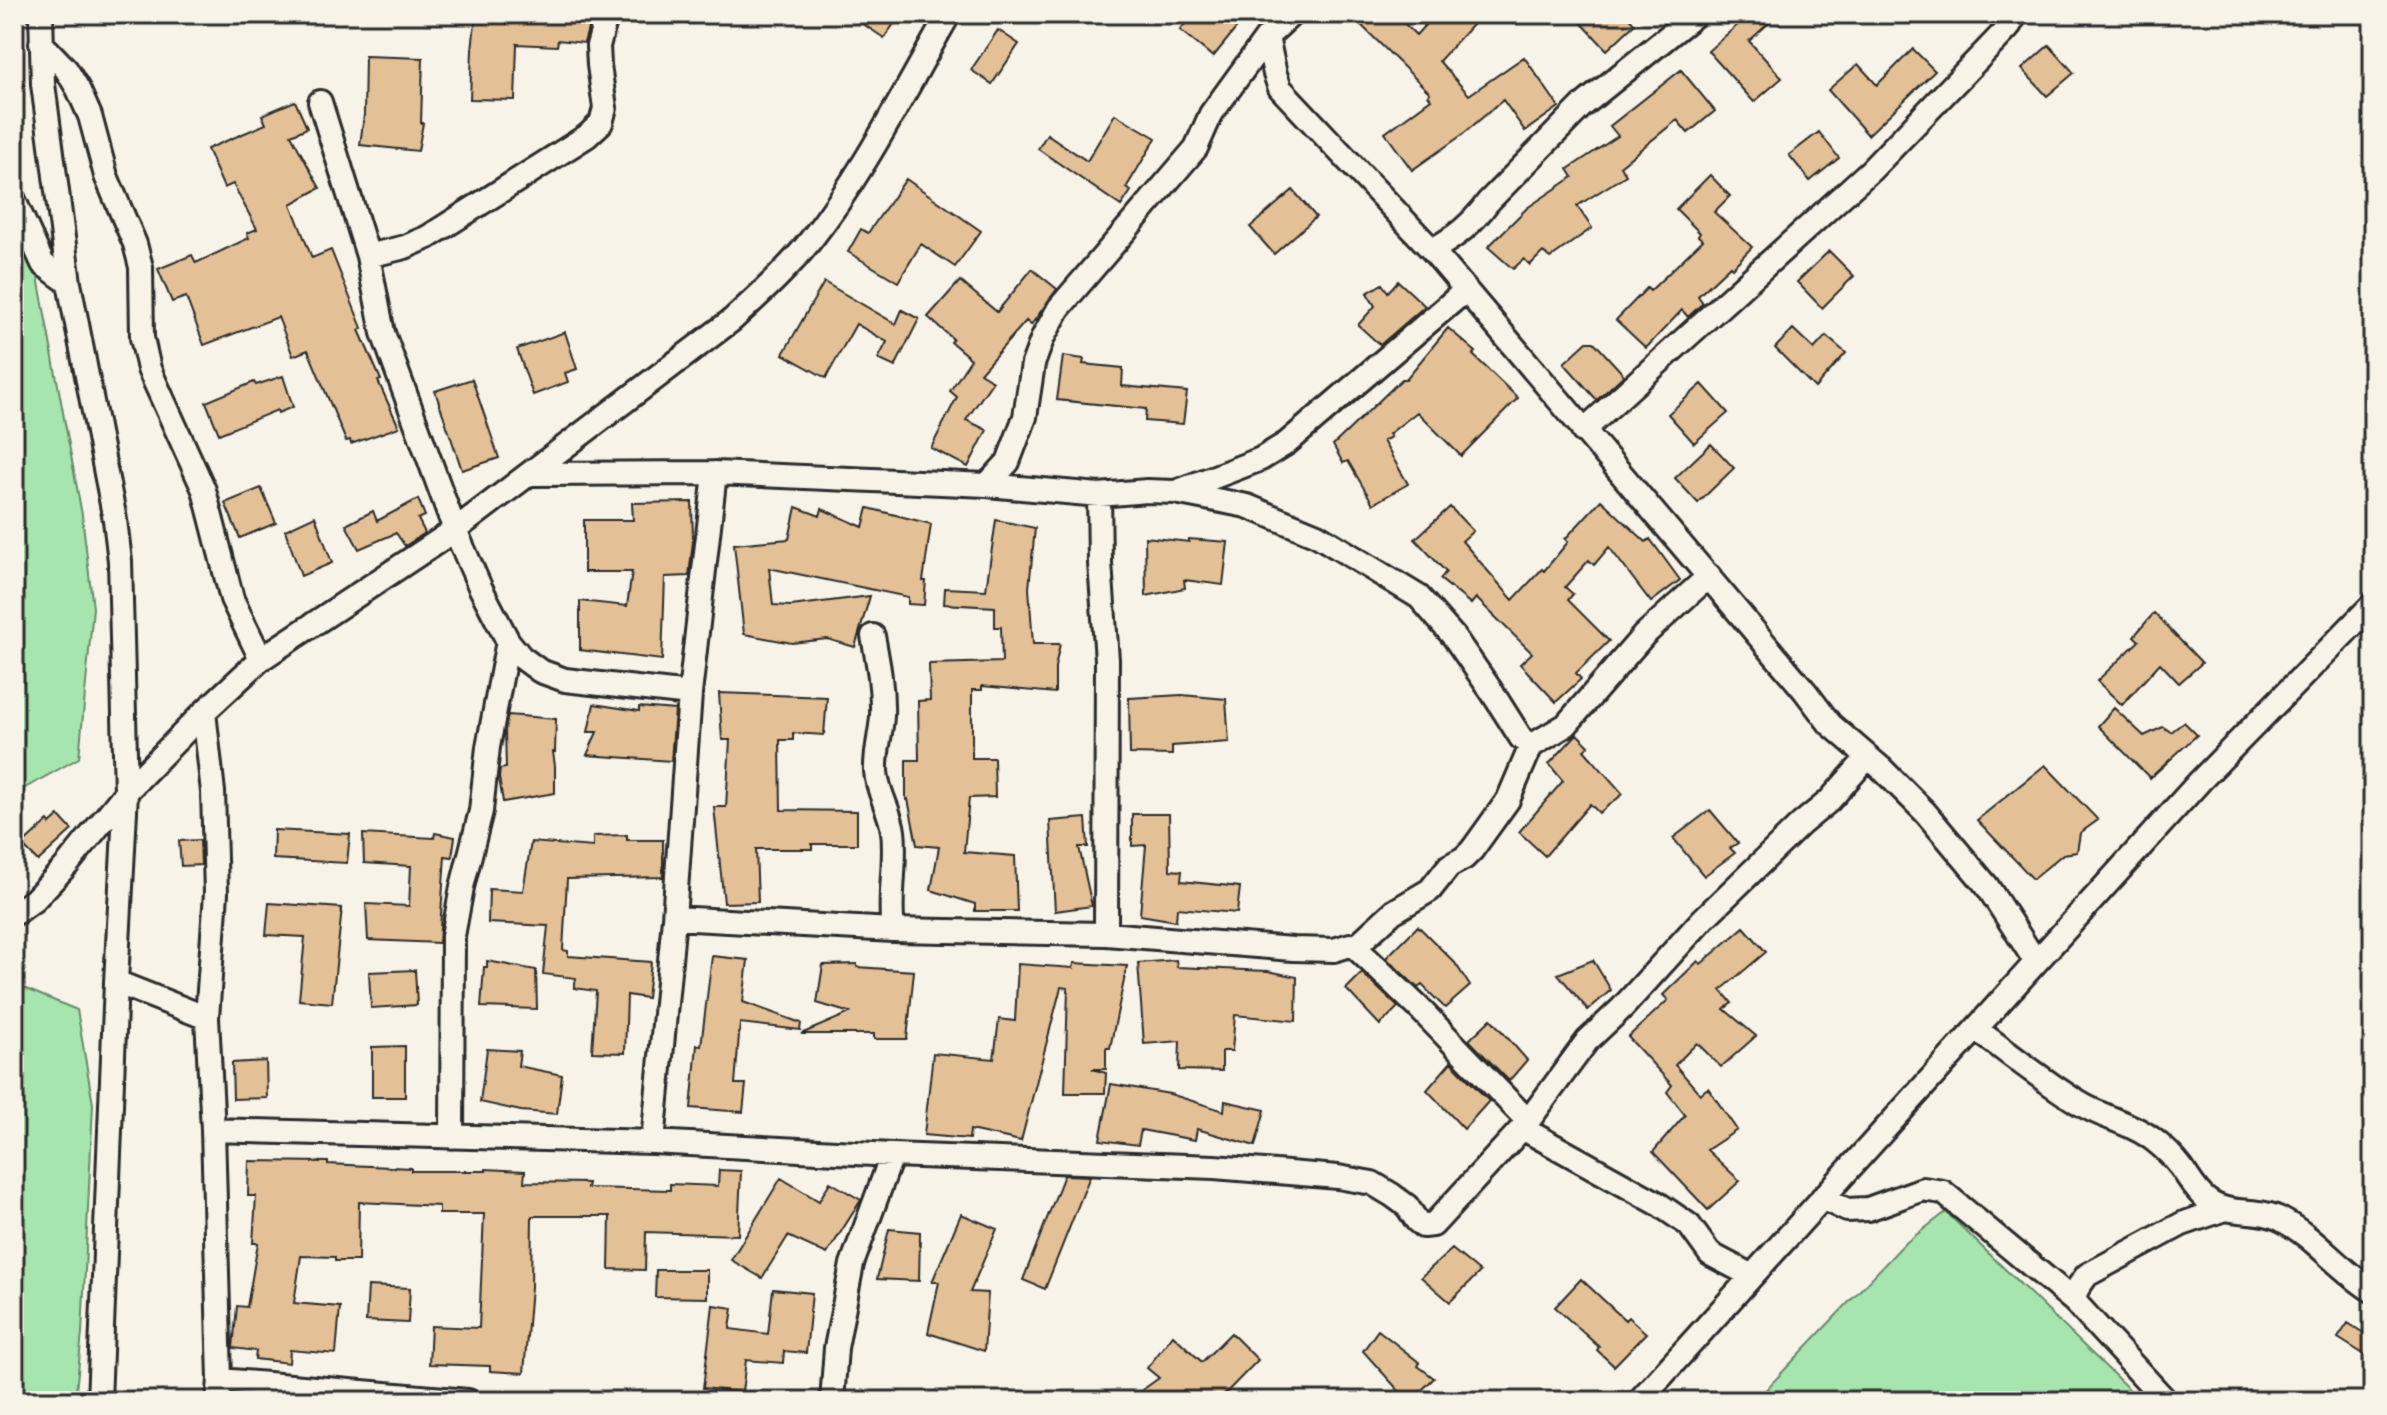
<svg xmlns="http://www.w3.org/2000/svg" width="2387" height="1415" viewBox="0 0 2387 1415" font-family="Itim,sans-serif">
<style>
.green{fill:#a6e5ad;stroke:#68886c;stroke-width:2}
.building{fill:#e3c095;stroke:#2b2b2b;stroke-width:2}
.lines{fill:none;stroke-linecap:round;stroke-linejoin:round}
.street-casing{stroke:#2b2b2b;stroke-width:28}
.street{stroke:#f7f3e8;stroke-width:22}
</style>
<rect width="100%" height="100%" fill="#f7f3e8"/>
<filter id="ink" filterUnits="userSpaceOnUse"><feTurbulence type="fractalNoise" baseFrequency=".0125" numOctaves="2"/><feDisplacementMap in="SourceGraphic" scale="16" xChannelSelector="R" yChannelSelector="G"/><feConvolveMatrix kernelMatrix="1 2 1 2 8 2 1 2 1" color-interpolation-filters="sRGB"/></filter>
<g filter="url(#ink)">
<path class="green" d="M14,98l7,87 61,330 11,93 -14,150 -65,36z
M14,984l63,26 16,94 -11,229 -7,68h-61z
M1946,1212l195,189h-386l148,-156z"/>
<path class="building" d="M476,14h116l-8,29 -26,-3 -1,6 -40,-2 -2,56 -45,-1 2,-49z
M848,14h53l-17,24z
M1193,14h55l-35,43 -33,-27z
M1350,14h45l21,21 19,-21h47l-43,47 30,34 55,-38 35,50 -34,24 -22,-31 -41,35 -50,35 -27,-37 46,-34 -3,-4 2,-2z
M1573,14h53l9,10 -28,26z
M1750,14h29l-30,27 33,37 -28,24 -46,-51z
M998,30l21,14 -27,40 -21,-14z
M2049,45l25,28 -27,23 -25,-27z
M1913,49l22,22 -67,64 -40,-45 30,-26 19,21z
M365,56l58,2 -2,65h2l-5,28 -58,-6 4,-30z
M1681,70l34,41 -27,22 -11,-13 -57,46 6,9 -49,31 15,22 -42,30 -7,-6 -13,13 -6,-6 -11,10 -25,-22 39,-39 46,-31 -5,-8 50,-33 -8,-10z
M295,101l12,27 -16,7 29,53 -29,16 21,54 19,-8 31,78 -3,2 22,50 -3,1 21,46 -48,17 -1,-4 -4,1 -38,-91 -15,6 -15,-39 -74,28 -18,-48 -14,5 -14,-33 34,-14 4,8 53,-25 -2,-5 10,-4 -24,-45 -9,4 -17,-39 59,-25 -4,-9z
M1115,114l41,24 -30,50 5,3 -10,15 -83,-57 9,-15 40,27z
M1819,132l20,26 -29,23 -21,-26z
M1710,175l20,21 -16,16 38,35 -20,21 -2,-2 -32,30 5,7 -15,14 -6,-7 -36,38 -30,-28 31,-32 3,3 53,-51 -5,-4 2,-3 -24,-24z
M906,179l75,52 -26,36 -34,-23 -23,38 -50,-30 13,-23 7,4z
M1293,190l23,27 -42,37 -24,-27z
M1829,251l25,25 -32,32 -25,-26z
M1032,269l25,20 -26,36 -5,-4 -46,52 13,8 -27,39 21,10 -19,37 -37,-19 26,-51 -7,-6 21,-32 -20,-17 2,-3 -25,-22 32,-36 37,31z
M1398,281l27,25 -45,39 -22,-20 17,-19 -8,-13 15,-9 6,8z
M824,282l72,42 6,-14 17,9 -24,48 -17,-8 9,-17 -31,-18 -30,54 -43,-24z
M1448,328l28,24 -3,3 45,43 -57,58 -44,-44 -28,22 2,3 -8,4 25,43 -35,20 -25,-43 -5,2 -10,-18 69,-66h4z
M1793,329l21,20 12,-13 20,17 -31,35 -40,-40z
M565,332l12,37 -12,4 3,9 -35,13 -16,-46z
M1587,342h7l30,33 -27,25 -33,-37z
M1063,356l21,3 -1,5 40,4 -1,18 65,6 -4,32 -38,-3 1,-12 -89,-9z
M283,376l10,31 -15,6 -1,-3 -58,24 -13,-32 48,-20 2,3z
M472,379l27,79 -37,12 -27,-79z
M1702,384l26,29 -34,30 -26,-29z
M1711,444l23,24 -36,35 -23,-25z
M261,488l15,35 -36,15 -15,-35z
M418,499l7,17 -7,3 7,14 -20,13 -9,-13 -37,16 -13,-24 27,-14 4,10z
M1601,500l45,42 4,-3 30,41 -29,22 -42,-55 -15,18 -5,-5 -24,27 8,7 -5,6 41,41 -33,32 5,6 -25,23 -36,-38 12,-11 -56,-55 -5,6 -31,-25 6,-7 -31,-33 35,-32 23,24 -11,10 51,59 29,-31 2,2 24,-29 -3,-3z
M692,502l1,39 -4,35 -24,1 -3,83 -82,-10v-49l47,5 5,-34h-48v-52h49l-1,-17z
M796,507l24,9 2,-7 41,18 5,-19 63,16 -8,57h3l-2,24 -16,-1v-7l-139,-29 4,37 18,1 79,-10 -15,51 -28,-8 -35,4 -48,-9 -10,-90 55,-5z
M315,516l17,47 -31,13 -16,-46z
M996,520l39,8 -6,60 4,56h27l-5,23v26l-73,-7v4h-10v68h22l1,39 -26,1 -5,54 51,4 2,55h-42v-7l-44,-14 8,-43 -22,-2 -9,-46 -2,1v-40h13l-1,-59 12,-1 -1,-36 73,-2 -1,-35h-6v-20l-51,-3 1,-16 41,2z
M1145,537l44,5v-3l39,3 -5,43 -39,-5 1,8 -39,8z
M2154,613l48,50 -23,20 -19,-20 -38,42 -25,-24 42,-40 -5,-5z
M719,693l108,4 -3,38 -31,-2v7h-13l1,70 76,1v33h-45v5h-56l2,53 -34,1 -10,-96h12l4,-67h-8z
M1182,695l44,4 3,43 -57,4v9l-42,-1 -1,-56z
M594,704l45,7v-4l36,3 -4,51 -84,-6 10,-23h-9z
M2114,708l30,28 19,-9 8,5 13,-10 13,13 -47,43 -52,-52z
M508,715l48,4 -1,33h-2l2,14v27l-52,9 -4,-24 1,-9 6,-1 -1,-38z
M1577,734l12,12 -5,4 39,44 -24,19 -9,-9 -45,52 -26,-24 44,-51 -14,-17z
M2045,765l53,55 -18,13 -3,19 -14,2 -30,25 -56,-59z
M1710,810l28,33 -8,5 5,5 -31,23 -31,-38z
M1132,814h37l1,56 12,1 -1,10 59,6 -3,26 -60,-5 -1,13 -36,-6 6,-70 -14,1z
M59,816l13,14 -34,31 -16,-16 26,-24 2,3z
M1086,818l2,29h-9l13,59 -37,5 -5,-90z
M274,830l76,4 -3,29 -74,-4z
M435,833l20,4 -3,20 -7,-1 -6,87 -71,-3 -2,-36 43,2 2,-40 -47,-3 -1,-29 71,4z
M627,835v5h36v37l-96,2 -4,71 5,1v5l83,6 -4,36 -20,-3 -2,58 -33,-1 4,-61 -22,-3 2,-10 -33,-4 5,-48 -60,-3 1,-34 34,2 8,-49 62,5v-11z
M200,840l1,25 -20,1 -2,-25z
M269,903l73,5 -10,95 -33,-3 6,-63 -39,-2z
M1418,926l37,37 15,23 -25,22 -23,-23 -4,3 -32,-30z
M1744,927l22,25 -45,38 11,13 -8,6 32,27 -35,31 -24,-24 -22,22 25,29 8,-6 29,42 -30,20 33,31 -32,29 -55,-58 32,-37 -18,-23 5,-7 -44,-48 40,-37 -5,-5 35,-34 3,3z
M712,956l36,4 -5,42 58,21 -1,7 -60,-7 -5,61h11l-3,28 -52,-4 6,-63 4,1z
M1176,960l1,7 91,4 29,6 -1,44 -61,-6 -3,36h-10v20l-43,-1 1,-29 -36,3 -6,-81z
M1593,960l18,30 -23,20 -30,-36z
M487,961l49,9 1,39 -56,-2 3,-40h3z
M1074,963l53,3 -17,82h-4v21h-14l14,4 -1,20h-40l3,-105 -7,-1 -40,154 -51,-11 -1,9 -45,-4 9,-82 61,6 5,-40 16,2 3,-57 55,4z
M857,964v3l57,4 -7,68h-33v-5h-73l49,-21 -33,-10 6,-38z
M415,970l2,35 -46,3 -2,-36z
M1362,973l36,34 -18,18 -34,-36z
M1491,1019l36,41 -18,21 -40,-41z
M405,1046v51h-33v-50z
M487,1049l33,2 -2,15 44,9 -5,39 -36,-3 -41,-9z
M266,1061l1,37 -34,1 -1,-36z
M1451,1062l38,39 -25,28 -37,-39z
M1111,1084l59,10 54,17 1,-10 40,9 -10,36 -58,-17 -2,11 -54,-10 -3,15 -38,-5z
M249,1161l79,1v2l83,4v3h75v-2l39,2 -1,11 64,1 -1,5 83,2v-6l48,2 1,-16 22,1 -3,64 -92,-3 -1,38 -36,-1 1,-53h-78l-1,71 -7,86 -34,-2v-5l-61,-2 2,-38 48,2 5,-114h-45v-8l-80,-4 -1,59h-23v-4l-34,-1 -7,47 46,4 -4,47 -46,-4 -1,13 -34,-4 1,-8 -23,-3 4,-42 10,1 11,-64h-5l3,-47h-8z
M1064,1175l26,1 -45,113 -22,-9z
M781,1178l38,23 11,-19 31,18 -34,54 -39,-18 -26,42 -31,-18z
M961,1214l36,15 -27,63 18,1 -4,58 -56,-18 11,-51h-7z
M889,1229l31,3 -1,49 -42,-2z
M1452,1249l28,23 -30,30 -29,-25z
M656,1270h51v28l-52,-1z
M1581,1279l44,41 3,-3 18,16 -32,33 -17,-16 2,-3 -44,-40z
M368,1286l42,2 -2,35 -42,-2z
M773,1289l39,4 -6,60 -22,-2 -1,12 -37,-3 -4,32 -39,-4 10,-83 20,3 -3,21 38,5z
M2348,1323l25,16v21l-35,-22z
M1378,1330l42,33 -2,3 16,12 -23,23h-3l-45,-50z
M1231,1333l27,27 -40,41h-70l-7,-10 18,-13 -12,-10 26,-33 29,27z"/>
<g class="lines">
<g class="street-casing">
<path id="street" d="M41,14l2,70 26,199 46,237 5,41 6,231 -10,190 -17,419
M1267,37l8,37 5,14 152,162 373,441 25,33 51,44 44,44 62,74 49,76
M41,43l25,26 12,20 12,27 16,60 29,68 6,23 1,71 7,31 55,121 28,109 29,60
M320,102l48,154 15,77 72,197 25,57 28,54 13,16 19,14 25,9 125,14
M14,200l29,64 26,19
M1432,250c24,-13 40,-26 56,-48l94,-96 114,-92
M368,256l37,-9 23,-10 159,-101 14,-13 4,-15 -6,-43 -1,-19 9,-32
M1583,431l288,-261 137,-142 5,-9v-5
M531,474l184,-1 272,12 112,10 48,-4 28,1 72,14 70,29 102,62 35,40 38,55 29,46 10,8 35,-21 78,-90 65,-59
M987,485l21,-23 17,-45 8,-53 10,-27 16,-29 137,-160 15,-34 56,-77 25,-23
M1178,491l83,-32 26,-16 179,-153
M1099,495l1,68 7,97 -1,274
M873,636c5,26 10,52 9,80 -1,18 -7,37 -6,55 1,21 14,39 17,60 4,33 -5,65 0,99
M204,712l9,80 3,101 -9,125 6,112 7,250 -2,21
M14,914l20,-14 33,-35 59,-73 78,-80 57,-53 194,-129 277,-210c27,-25 55,-50 78,-79 55,-70 95,-151 139,-227
M674,918l219,12 213,4 187,15 41,1 16,-5 5,2 38,-35 37,-22 19,-24 15,-8 8,-8 36,-50 23,-54
M1355,947l62,59 111,115
M116,982l91,36
M1976,1029c34,25 67,52 103,74 24,15 54,20 76,38 9,7 19,17 26,26 8,11 15,25 26,33 21,17 52,7 75,20 34,18 58,51 91,71
M1526,1124l5,9 126,70 32,22 21,29 42,22
M213,1130l440,12 239,13 322,12 124,10 34,6 20,12 15,11 10,15 6,5 10,-1 93,-101 61,-83 35,-33 81,-89 98,-95 28,-23 39,-44
M452,1137l1,-201 9,-49 19,-76 7,-64 20,-106
M653,1142l21,-224 16,-224 25,-221
M1822,1198l25,12 21,-1 55,-20 20,3 131,109 92,100
M2074,1301l3,-12 10,-14 95,-51 43,-15
M220,1380l248,21
M832,1401l4,-53 16,-84 40,-109
M1639,1401l561,-620 173,-177"/>
</g>
<use href="#street" class="street"/>
</g>
</g>
<rect width="2387" height="1415" fill="none" stroke="#f7f3e8" stroke-width="48"/>
<rect x="24" y="24" width="2339" height="1367" fill="none" stroke="#2b2b2b" stroke-width="3" filter="url(#ink)"/>
</svg>
